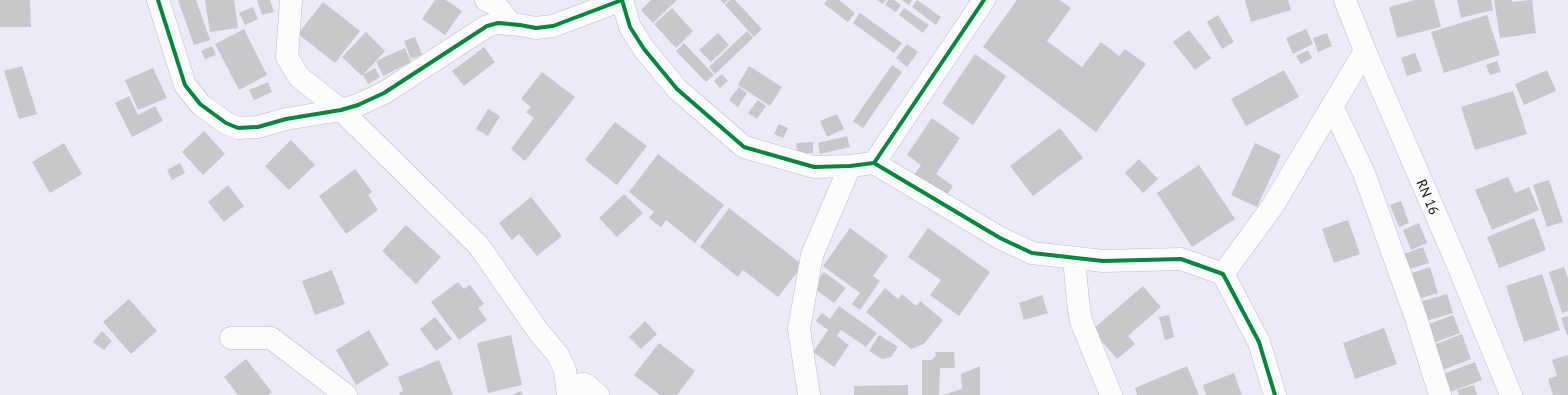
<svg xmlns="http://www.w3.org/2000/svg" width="1568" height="395" viewBox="0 0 1568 395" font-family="'PT Sans',sans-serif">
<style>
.building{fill:#c7c8ca}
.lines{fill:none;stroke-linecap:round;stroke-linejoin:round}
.minor-casing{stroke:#bebbc6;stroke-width:23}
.major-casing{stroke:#bebbc6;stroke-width:23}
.minor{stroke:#fcfcfe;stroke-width:22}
.major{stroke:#fcfcfe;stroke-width:22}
.cycleway-casing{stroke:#fff;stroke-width:6}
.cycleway{stroke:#00873e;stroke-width:4}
.labels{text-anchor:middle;stroke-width:3.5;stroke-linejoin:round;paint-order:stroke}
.street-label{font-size:14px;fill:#120f18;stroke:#fff}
</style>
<rect width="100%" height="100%" fill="#ece9f8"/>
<path class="building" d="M0,0h30l1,27h-31z
M178,0h18l14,40 -16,5z
M205,0h29l4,28 -28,4z
M257,0h13l4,12 -12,3z
M435,0h11l16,11 -17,24 -23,-16z
M651,0h26l-24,23 -12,-13z
M720,0h8l-4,4z
M730,0h5l27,29 -8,8 -29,-32z
M827,0h12l16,13 -7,9 -24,-18z
M877,0h9l-3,4z
M888,0h6l7,5 -5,7 -11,-7z
M902,0h10l-3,5z
M917,0l24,17 -5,8 -24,-18z
M1017,0h43l11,8 -24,33 35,26 19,-25 18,14 6,-7 21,15 -50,68 -113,-85z
M1245,0h43l3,10 -40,12z
M1415,0h19l7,27 -44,11 -8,-31z
M1457,0h34l2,10 -32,8z
M1494,0h18v2l20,-2 4,33 -36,5z
M323,2l37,29 -25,32 -37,-29z
M253,7l5,12 -13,6 -6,-12z
M672,8l21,23 -17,17 -22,-24z
M904,8l25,17 -6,8 -24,-18z
M860,13l42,30 -8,10 -41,-30z
M1218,15l16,27 -12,7 -15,-27z
M1487,15l13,40 -56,18 -13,-41z
M244,29l23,46 -28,15 -24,-46z
M1306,29l7,15 -20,10 -7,-16z
M1189,30l22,28 -16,12 -22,-28z
M747,31l6,7 -38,36 -6,-7z
M366,32l19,19 -23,25 -20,-19z
M718,33l11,12 -18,17 -12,-12z
M1327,33l5,13 -14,6 -5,-14z
M415,37l7,18 -11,4 -7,-18z
M684,43l30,32 -8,7 -30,-31z
M907,44l11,8 -11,15 -11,-9z
M212,46l4,9 -11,4 -4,-8z
M484,47l11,15 -31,24 -12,-15z
M405,48l6,14 -28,14 -7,-15z
M1308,50l4,8 -11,6 -5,-8z
M1415,53l7,18 -15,5 -6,-18z
M975,54l31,22 -33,49 -31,-22z
M1497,61l4,11 -11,3 -4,-10z
M892,65l10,7 -39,56 -10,-7z
M22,66l15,48 -18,5 -15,-48z
M749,66l33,21 -12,19 -32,-21z
M153,68l14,30 -29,12 -13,-30z
M375,68l5,9 -12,7 -5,-9z
M1284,70l15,27 -53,29 -15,-27z
M1547,70l9,21 -32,14 -9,-21z
M542,72l33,25 -50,64 -14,-12 23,-31 -8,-6 5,-5 -10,-8z
M722,74l6,7 -8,7 -6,-7z
M268,82l4,10 -18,8 -5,-10z
M739,87l8,6 -9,14 -9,-7z
M1513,91l14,43 -52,16 -14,-43z
M129,96l9,19 17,-9 8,15 -31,16 -17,-34z
M758,100l8,6 -9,13 -9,-6z
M488,109l12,7 -12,20 -12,-7z
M837,114l7,15 -17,8 -7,-16z
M932,118l28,20 -24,36 17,12 -10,15 -46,-32 2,-4 15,10 7,-10 -14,-10z
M615,122l32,24 -30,39 -32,-25z
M779,124l9,4 -5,10 -9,-4z
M1060,128l23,30 -50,38 -23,-30z
M204,131l21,23 -22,21 -21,-23z
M847,136l3,11 -30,7 -2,-11z
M291,140l24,25 -26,25 -24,-24z
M813,142v11h-16l-1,-10z
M64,143l18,31 -32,19 -18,-31z
M1255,143l26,12 -24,52 -26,-12z
M658,154l66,51 -29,38 -29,-23 -5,7 -12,-9 5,-6 -25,-20z
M1139,159l19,20 -15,14 -18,-20z
M180,163l5,10 -13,7 -5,-10z
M1199,165l36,54 -43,28 -35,-54z
M355,169l17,23 -4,3 10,15 -32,24 -27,-38z
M1508,177l7,16 14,-6 10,23 -47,20 -17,-40z
M1549,180l14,42 -16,5 -14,-42z
M228,185l16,21 -20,16 -16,-20z
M624,194l19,19 -26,24 -18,-19z
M531,197l31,39 -25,20 -18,-22 -7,6 -13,-17z
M1401,201l8,22 -10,4 -9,-22z
M729,208l74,57 -25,32 -35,-27 -5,7 -38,-30z
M1534,218l12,32 -47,18 -12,-31z
M1348,220l12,34 -26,9 -12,-34z
M1419,223l8,20 -16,7 -8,-20z
M406,225l35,32 -25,27 -34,-33z
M850,228l38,28 -15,20 7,5 -20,29 -8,-6 8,-11 -37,-27z
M928,228l62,44 -31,44 -29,-21 11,-15 -33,-23z
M1423,247l6,16 -19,6 -6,-15z
M1430,267l8,26 -20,6 -9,-25z
M1564,267l4,11v33l-6,2 -13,-41z
M332,270l13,34 -30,11 -13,-34z
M824,272l22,16 -12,15 -22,-16z
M1542,274l18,56 -36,12 -18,-56z
M458,282l6,7 6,-4 14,19 -6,4 9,12 -28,20 -28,-38z
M1143,286l18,21 -33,29 7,8 -18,15 -25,-29z
M885,288l13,11 4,-5 14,12 4,-5 23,19 -19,24 -13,5 -45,-37z
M1447,294l6,19 -27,8 -6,-19z
M1042,295l6,18 -24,7 -5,-17z
M129,299l28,32 -26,23 -28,-32z
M839,306l38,27 -11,14 -25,-17 -4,6 12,9 -15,22 -21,-15 15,-22 -12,-9 6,-8 8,6z
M1169,315l5,22 -9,3 -6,-23z
M1453,315l7,18 -27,10 -7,-18z
M1568,316v19h-1l-6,-17z
M435,317l17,22 -16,12 -16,-22z
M645,321l12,13 -16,15 -12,-12z
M1384,328l13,36 -42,15 -12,-36z
M369,330l20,35 -33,20 -20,-35z
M102,331l10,10 -8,9 -11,-8z
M1462,334l9,25 -31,12 -9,-25z
M511,335l11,50 -34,8 -11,-50z
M879,335l19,12 -7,10 -9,2 -13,-8z
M659,343l36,28 -18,24h-17l-26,-20z
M935,352h19l1,16h-15l-1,27h-17v-35h9l5,-4z
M1568,355v40h-15l-5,-16 9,-3 -5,-16z
M246,359l26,33 -4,3h-30l-14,-18z
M439,360l14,35h-53l-1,-2 4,-2 -5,-14z
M1475,362l7,18 -35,13 -6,-18z
M980,366v29h-37l19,-6 -1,-15z
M1187,366l12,29h-62l-2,-7z
M1234,373l8,22h-36l-3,-10z
M908,385v10h-54v-9z
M1474,385l3,10h-18l-2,-5z
M521,391l2,4h-11z"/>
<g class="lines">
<g class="minor-casing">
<path id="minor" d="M158,0l27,85 15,19 26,19 12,5 20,-1 28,-8 55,-9 17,-5 26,-12 103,-67 11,-3 22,2 16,3 17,-2 69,-26 8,27 14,22 33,40 67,58 70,20 36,-1 24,-3 110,-163
M291,0l-4,57 12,20 42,33 138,136 59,85 20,24 7,15 3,25
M486,0l10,5 14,18
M1332,106l32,67 52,145 24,77
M874,163l126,75 32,15 71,8 78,-2 42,15 36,68 16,53
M1074,258l4,43 3,20 30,74
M1223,274l49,-67 93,-156
M231,338h40l75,57
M568,386l17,-2 13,11
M809,395l-10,-66 13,-74 38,-89"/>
</g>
<g class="major-casing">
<path id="major" d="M1345,0l20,51 92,212 54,132"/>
</g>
<use href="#minor" class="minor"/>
<use href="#major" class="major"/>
<g class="cycleway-casing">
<path id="cycleway" d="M158,0l27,85 15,19 26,19 12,5 20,-1 28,-8 55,-9 17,-5 26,-12 103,-67 11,-3 22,2 16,3 17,-2 69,-26 8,27 14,22 33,40 67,58 70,20 36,-1 24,-3 110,-163
M874,163l126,75 32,15 71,8 78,-2 42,15 36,68 16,53"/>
</g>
<use href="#cycleway" class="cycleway"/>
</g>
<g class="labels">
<g class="street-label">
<text transform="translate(1428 197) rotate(67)" y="5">RN 16</text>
</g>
</g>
</svg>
